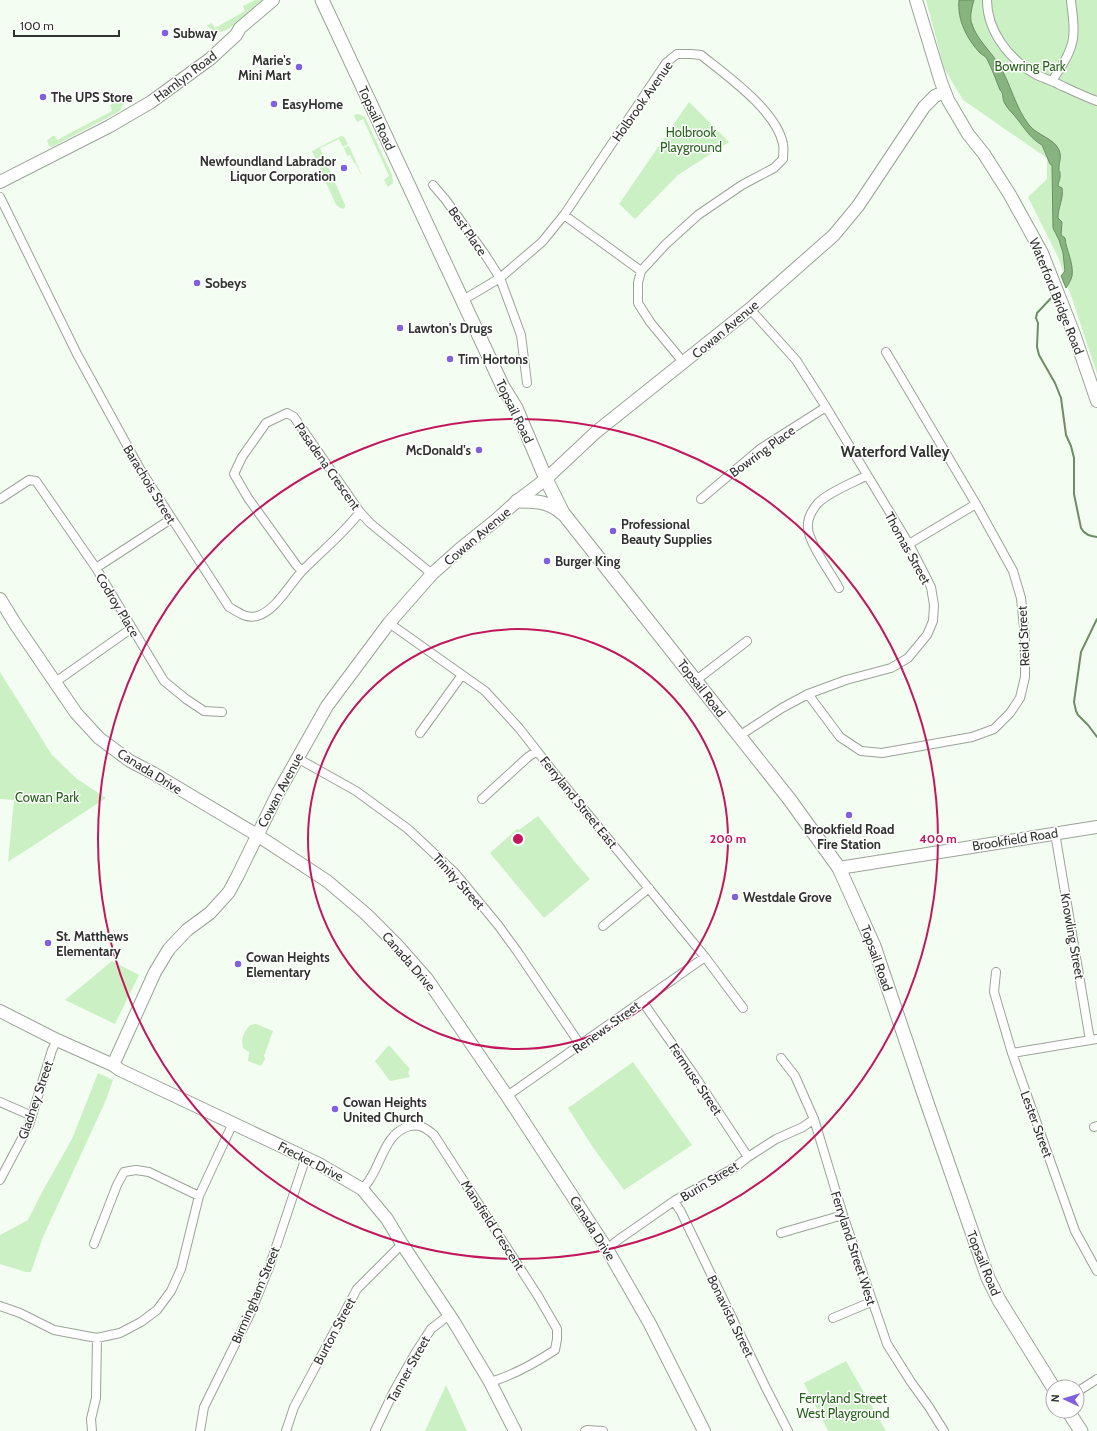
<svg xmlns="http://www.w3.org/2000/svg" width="1097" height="1431" viewBox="0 0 1097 1431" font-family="Cabin,sans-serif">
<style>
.green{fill:#cbf0c4}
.water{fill:#87b37f;stroke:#6d8d67}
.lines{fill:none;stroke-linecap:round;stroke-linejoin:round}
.stream{stroke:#6d8d67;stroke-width:2}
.street-casing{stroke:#9ba399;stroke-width:10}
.secondary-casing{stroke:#9ba399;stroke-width:14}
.primary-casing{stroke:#9ba399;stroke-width:15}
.street{stroke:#fff;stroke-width:8}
.secondary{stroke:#fff;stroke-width:12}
.primary{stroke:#fff;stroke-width:13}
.ring{fill:none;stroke:#c2185b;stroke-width:2}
.poi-dot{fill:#7f61dc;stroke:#fff;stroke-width:1.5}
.labels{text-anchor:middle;stroke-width:3;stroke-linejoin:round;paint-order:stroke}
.poi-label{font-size:13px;font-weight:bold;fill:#30332f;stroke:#fff;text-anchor:start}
.park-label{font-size:13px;fill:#28621d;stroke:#fff}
.street-label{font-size:13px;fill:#30332f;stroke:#fff}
.quarter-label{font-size:15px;font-weight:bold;fill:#30332f;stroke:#fff}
.centre{fill:#c2185b;stroke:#fff;stroke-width:2}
.ring-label{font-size:12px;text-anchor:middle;font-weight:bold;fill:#c2185b;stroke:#fff;stroke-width:3;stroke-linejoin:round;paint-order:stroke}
</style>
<rect width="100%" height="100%" fill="#f4fdf2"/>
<path class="green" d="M255,0h7c-9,8 -26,25 -36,30 -7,4 -16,1 -19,-5l5,-2 3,5 30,-17 -2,-5z
M926,0h171v374l-38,-115 -31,-62 19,-18v-21l-84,-58 -19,-32z
M119,100l2,1 3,3 -2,1 -1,5 -3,2 -66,35 -3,-1 -2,-6 6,-4h2l2,4 55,-29 -2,-6z
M689,102l40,40 -51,33 -43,44 -16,-15z
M358,114l7,3 27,58 1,8 -5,4 -4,-7 5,-4 -26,-57 -6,3 -3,-7z
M341,136l3,1 4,7 -5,3 -4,-8 -19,9 25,57v2l-2,2 -3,-1 -4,-3 -24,-54z
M349,146l14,32 -8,-15h-1l-4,-8 -3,1 -3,-8z
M0,672l52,83 25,24 29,19 -98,64 6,-62 -14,-1z
M538,816l37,46 15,17 -46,39 -54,-65 27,-24 2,1z
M112,961l27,14 -24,49 -50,-24z
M256,1024l17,7 -9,25 1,3 -4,7 -13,-5 1,-9 -6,-4c-2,-10 0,-15 7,-23z
M389,1045l21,24 -2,3 2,5 -20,4 -15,-20z
M633,1062l59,83 -68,45 -32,-44 -24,-38z
M98,1073l15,7 -7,20 -63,137 -12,35h-5l-26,-8v-29l28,-15 14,-28 30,-53z
M846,1361l40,70h-58l-24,-48z
M446,1385l21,46h-42z"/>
<path class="water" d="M959,0h15c-2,7 -5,18 -2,24 5,16 19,27 27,41 12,19 16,42 30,60 9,11 25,13 30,25 3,7 0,12 0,18 0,5 1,1 1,6 1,4 -2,8 -2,12l4,2c2,10 -4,19 -4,30l4,4 -1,13 4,3c1,12 9,25 7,38 -1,4 -4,9 -6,12l-5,-12 4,-5 -2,-18 -4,-13 -6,-12 -1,-63 -2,-1 -8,-19c-11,-6 -17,-16 -24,-25 -4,-6 -11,-11 -14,-18 -2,-5 0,-8 -4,-12 -4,-10 -8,-21 -13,-31 -1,-3 -5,-4 -7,-6 -13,-14 -23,-33 -21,-53z"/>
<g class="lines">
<path class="stream" d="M1054,295l-17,18 -1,5 2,5 -1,24 2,8 16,28 6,15 5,37 5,11 3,12v36l7,34c4,7 9,8 16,9
M1097,619l-16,33 -7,50 2,9 2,4 10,10 9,12"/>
<g class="street-casing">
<path id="street" d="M987,0c0,31 22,59 48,74 7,4 16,6 23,10 13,6 25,12 39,17
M1052,81c8,-13 19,-27 21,-43 2,-12 -1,-26 -2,-38
M433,185l12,14 39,54 16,25 21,57 6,48
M0,197l77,157 63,115 89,138c9,5 17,12 28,9 19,-5 33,-33 47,-47 19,-19 40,-36 56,-57
M564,215l77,56
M463,300l37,-22 42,-36 22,-27 102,-152 11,-9h14l10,1c26,21 75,55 82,89 1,4 0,10 0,15l-9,9 -32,17 -44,30 -32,29 -25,27 -3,12v20l12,19 34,41
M0,499l29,-19 7,1 60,87 68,113 22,18 18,12 18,1
M701,499l59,-50 66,-42
M909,544l67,-40
M96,568l75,-49
M302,571l-5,-5 -49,-68 -14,-24 8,-17 24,-34 21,-10 7,4 66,95 10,11 62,51
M839,588c-7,-13 -31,-46 -31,-60 -1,-9 4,-18 10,-25 11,-11 34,-20 48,-27
M389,623l96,68 34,37 36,46 150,183 38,51
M695,681l52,-40
M54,683l78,-55
M808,694l32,43 21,14 21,2 90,-16 22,-8 16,-16 10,-15 5,-21v-40l-4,-39 -8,-27 -37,-67 -90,-152
M420,733l42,-58
M739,736l43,-28 26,-14 38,-14 45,-12 17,-10 19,-23 6,-14 1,-16 -3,-18 -22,-43 -83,-137 -30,-47 -46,-51
M297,758l59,33 52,38 47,44 43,52 19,26 64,95
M482,799l46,-42 9,-6
M1055,833l35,207
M603,926l46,-38
M996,972l-2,20 18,61 63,178 22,40
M642,1001l50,71 56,85
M1012,1053l85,-14
M781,1058l14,18 19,43 29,96 44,129 24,38 18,25 15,24
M507,1096l198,-139
M0,1102l32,14
M1094,1127l3,-1
M0,1180l29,-55 23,-75 5,-10
M362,1189c3,-3 6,-6 8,-10 12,-18 16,-47 40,-53 10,-2 16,2 24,9l104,161 19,33v10l-2,11c-20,13 -43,26 -65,32
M674,1201l7,11 85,176 22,43
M781,1233l62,-18
M94,1244l23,-59 7,-13 12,-2 13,2 50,24
M607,1249l11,-9 56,-39 60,-33 14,-11 28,-18 27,-12 11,-8
M0,1306l20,7 34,17 43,8 23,-5 21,-11 16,-12 14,-19 10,-22 18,-73 34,-73
M833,1318l38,-16
M1077,1392l20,-13
M92,1431l-1,-12 5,-21 1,-60
M200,1431l4,-24 47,-95 19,-47 36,-108
M286,1431l8,-24 63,-118 45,-45
M375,1431l19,-40 22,-39 15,-23 18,-14
M585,1431l2,-1 16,1"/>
</g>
<g class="secondary-casing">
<path id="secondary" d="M916,0l25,82 7,18 20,34 16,20 26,41 32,58 32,81 23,67
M0,182l110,-56 41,-24 59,-43 26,-24 4,-7 33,-28
M0,599l16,26 60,88 23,25 31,23 23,12 104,62 70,46 39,33 31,31 30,34 80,117 100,153 43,75 54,107
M839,868l258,-41
M0,1011l57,29 56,25 7,5 199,94 43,25 25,30 15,25 52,78 36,60 25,49
M113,1065l42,-93 14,-23 18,-19 23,-17 19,-21 9,-17 40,-82 49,-87 62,-83 43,-49 28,-25 36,-29 21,-19 29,-22 50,-47 154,-123 84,-74 24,-29 66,-99 11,-11 9,-4"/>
</g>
<g class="primary-casing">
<path id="primary" d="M322,0l181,387 13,21 30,71 17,34 227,287 49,68 35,78 51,151 63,181 11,22 54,87
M517,501c17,0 31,0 45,12
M1068,1411l13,20"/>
</g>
<use href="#street" class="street"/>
<use href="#secondary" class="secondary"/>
<use href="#primary" class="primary"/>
</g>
<g class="ring">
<circle cx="518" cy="839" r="210"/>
<circle cx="518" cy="839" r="420"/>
</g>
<g class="poi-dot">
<circle cx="165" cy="33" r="4"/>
<circle cx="299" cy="67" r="4"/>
<circle cx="43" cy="97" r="4"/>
<circle cx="274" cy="104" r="4"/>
<circle cx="344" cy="168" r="4"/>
<circle cx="197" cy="283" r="4"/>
<circle cx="400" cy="328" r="4"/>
<circle cx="450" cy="359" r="4"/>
<circle cx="479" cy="450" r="4"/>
<circle cx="613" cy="531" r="4"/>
<circle cx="547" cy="561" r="4"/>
<circle cx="849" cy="815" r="4"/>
<circle cx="735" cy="897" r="4"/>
<circle cx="48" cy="943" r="4"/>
<circle cx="238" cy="964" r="4"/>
<circle cx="335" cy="1109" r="4"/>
</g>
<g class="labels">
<g class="poi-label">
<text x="173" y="38">Subway</text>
<text x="291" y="65" text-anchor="end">Marie's<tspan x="291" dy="15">Mini Mart</tspan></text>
<text x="51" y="102">The UPS Store</text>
<text x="282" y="109">EasyHome</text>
<text x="336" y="166" text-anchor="end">Newfoundland Labrador<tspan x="336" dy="15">Liquor Corporation</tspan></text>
<text x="205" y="288">Sobeys</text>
<text x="408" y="333">Lawton's Drugs</text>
<text x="458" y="364">Tim Hortons</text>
<text x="471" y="455" text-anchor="end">McDonald's</text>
<text x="621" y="529">Professional<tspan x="621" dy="15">Beauty Supplies</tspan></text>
<text x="555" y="566">Burger King</text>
<text x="849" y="834" text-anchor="middle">Brookfield Road<tspan x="849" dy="15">Fire Station</tspan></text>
<text x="743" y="902">Westdale Grove</text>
<text x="56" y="941">St. Matthews<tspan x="56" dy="15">Elementary</tspan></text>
<text x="246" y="962">Cowan Heights<tspan x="246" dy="15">Elementary</tspan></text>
<text x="343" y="1107">Cowan Heights<tspan x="343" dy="15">United Church</tspan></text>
</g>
<g class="park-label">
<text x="1030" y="71">Bowring Park</text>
<text x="691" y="137">Holbrook<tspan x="691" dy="15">Playground</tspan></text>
<text x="47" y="802">Cowan Park</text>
<text x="843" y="1403">Ferryland Street<tspan x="843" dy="15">West Playground</tspan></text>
</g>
<g class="street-label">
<text transform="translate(185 76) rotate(-37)" y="5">Hamlyn Road</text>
<text transform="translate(642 101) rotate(-55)" y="5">Holbrook Avenue</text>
<text transform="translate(377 118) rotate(65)" y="5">Topsail Road</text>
<text transform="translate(468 231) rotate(55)" y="5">Best Place</text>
<text transform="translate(1057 296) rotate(68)" y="5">Waterford Bridge Road</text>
<text transform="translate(725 329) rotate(-40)" y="5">Cowan Avenue</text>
<text transform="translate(515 411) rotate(64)" y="5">Topsail Road</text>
<text transform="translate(762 451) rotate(-36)" y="5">Bowring Place</text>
<text transform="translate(328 466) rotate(55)" y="5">Pasadena Crescent</text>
<text transform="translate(150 484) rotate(59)" y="5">Barachois Street</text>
<text transform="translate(477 536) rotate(-40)" y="5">Cowan Avenue</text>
<text transform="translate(908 548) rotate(61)" y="5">Thomas Street</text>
<text transform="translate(118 605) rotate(59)" y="5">Codroy Place</text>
<text transform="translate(1023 636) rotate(-93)" y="5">Reid Street</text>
<text transform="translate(702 688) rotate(52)" y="5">Topsail Road</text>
<text transform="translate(150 771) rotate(32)" y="5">Canada Drive</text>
<text transform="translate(280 790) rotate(-62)" y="5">Cowan Avenue</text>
<text transform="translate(579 802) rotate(51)" y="5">Ferryland Street East</text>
<text transform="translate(1015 839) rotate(-9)" y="5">Brookfield Road</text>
<text transform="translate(459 881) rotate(48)" y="5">Trinity Street</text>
<text transform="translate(1073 936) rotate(80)" y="5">Knowling Street</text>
<text transform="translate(877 958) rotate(70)" y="5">Topsail Road</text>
<text transform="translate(409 961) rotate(49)" y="5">Canada Drive</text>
<text transform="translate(606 1027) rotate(-36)" y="5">Renews Street</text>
<text transform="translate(696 1079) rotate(56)" y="5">Fermuse Street</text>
<text transform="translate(35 1100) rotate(-71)" y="5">Gladney Street</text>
<text transform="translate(1037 1124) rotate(70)" y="5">Lester Street</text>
<text transform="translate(311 1161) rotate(27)" y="5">Frecker Drive</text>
<text transform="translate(709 1181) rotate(-31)" y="5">Burin Street</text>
<text transform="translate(493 1225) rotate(57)" y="5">Mansfield Crescent</text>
<text transform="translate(593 1228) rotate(58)" y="5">Canada Drive</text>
<text transform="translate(854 1248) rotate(72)" y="5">Ferryland Street West</text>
<text transform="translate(984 1263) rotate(68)" y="5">Topsail Road</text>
<text transform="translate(255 1295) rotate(-67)" y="5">Birmingham Street</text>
<text transform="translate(731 1316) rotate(64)" y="5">Bonavista Street</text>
<text transform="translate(334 1331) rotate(-62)" y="5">Burton Street</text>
<text transform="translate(408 1369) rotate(-61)" y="5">Tanner Street</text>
</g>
<g class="quarter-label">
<text x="895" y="457">Waterford Valley</text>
</g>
</g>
<circle cx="518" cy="839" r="6" class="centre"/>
<g class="ring-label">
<text x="728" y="843">200 m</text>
<text x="938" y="843">400 m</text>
</g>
<g transform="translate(1065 1399) rotate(274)"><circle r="19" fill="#ffffff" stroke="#acadac"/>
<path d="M0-3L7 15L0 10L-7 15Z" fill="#7f61dc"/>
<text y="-6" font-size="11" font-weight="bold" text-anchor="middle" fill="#30332f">N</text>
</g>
<path d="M14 30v6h105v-6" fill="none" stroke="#30332f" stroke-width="2"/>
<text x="20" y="30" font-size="12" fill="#30332f" stroke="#ffffff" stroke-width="3" paint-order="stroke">100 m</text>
</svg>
